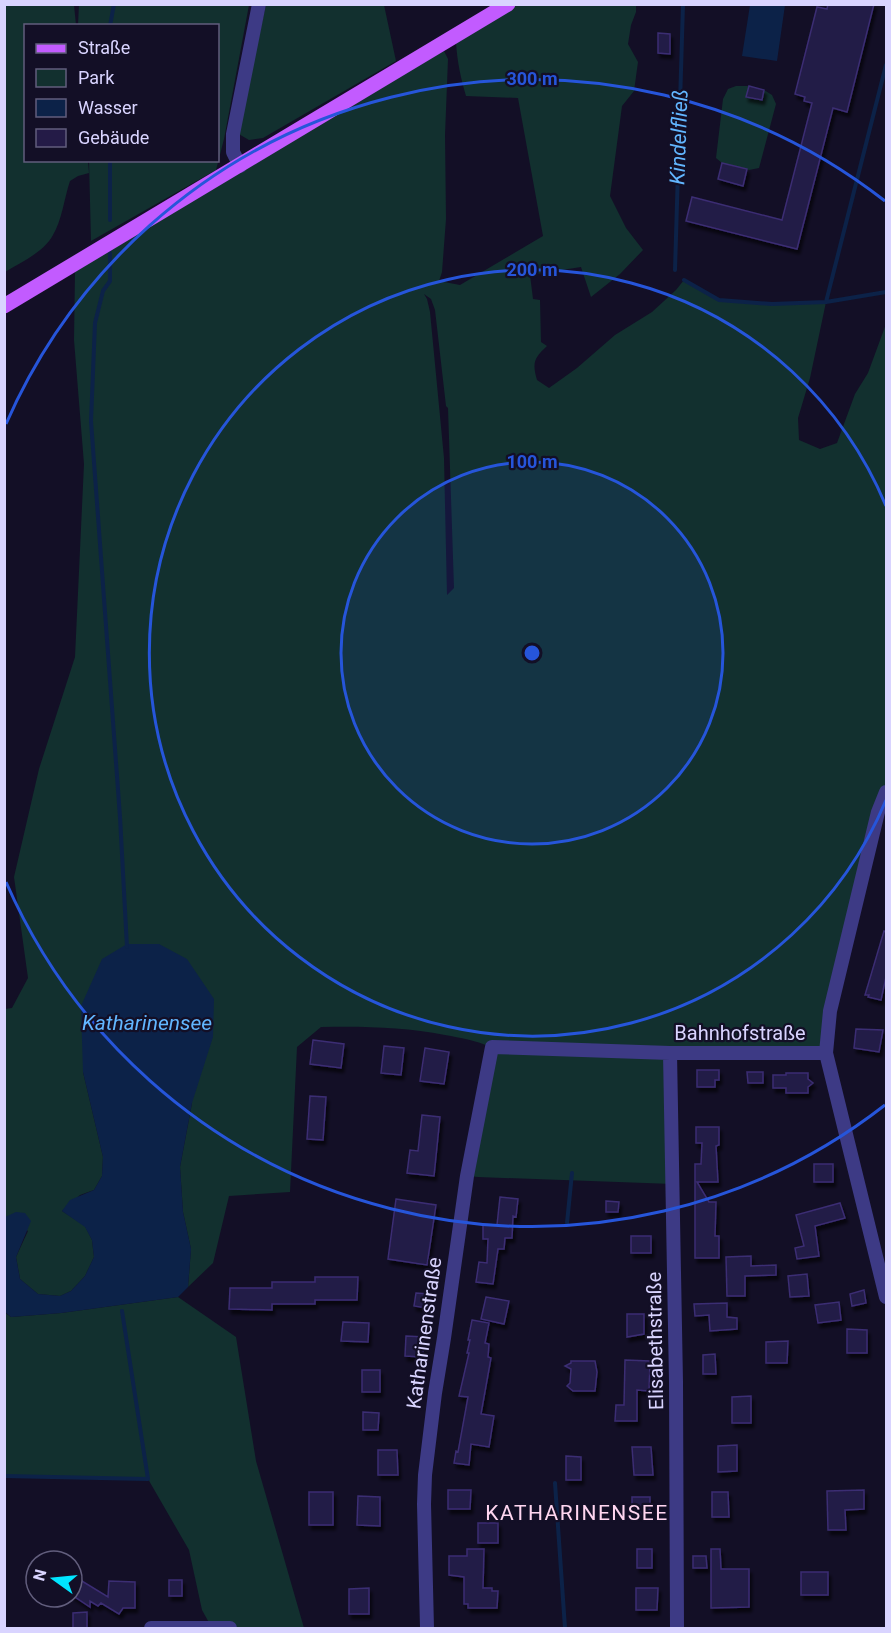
<svg xmlns="http://www.w3.org/2000/svg" width="891" height="1633" viewBox="0 0 891 1633" font-family="Roboto,sans-serif">
<style>
.green{fill:#12302f;fill-rule:evenodd}
.water{fill:#0c2248}
.lines{fill:none;stroke-linecap:round;stroke-linejoin:round}
.stream{stroke:#0c2248;stroke-width:4}
.building{fill:#241b47;stroke:#3b2d73;stroke-width:1.5;filter:url(#shadow)}
.minor{stroke:#3d3a85;stroke-width:14}
.primary{stroke:#c25bff;stroke-width:15}
.ring{fill:none;stroke:#2655da;stroke-width:3}
.labels{text-anchor:middle;stroke-width:4.5;stroke-linejoin:round;paint-order:stroke}
.street-label{font-size:20px;fill:#d9d4ff;stroke:#130f26}
.water-label{font-size:21px;font-style:italic;fill:#62b6ff;stroke:#130f26}
.neighbourhood-label{font-size:21px;letter-spacing:1.5px;fill:#ffd6f0;stroke:#130f26}
.centre{fill:#2655da;stroke:#130f26;stroke-width:3}
.ring-label{font-size:18px;text-anchor:middle;font-weight:bold;fill:#2655da;stroke:#130f26;stroke-width:4.5;stroke-linejoin:round;paint-order:stroke}
</style>
<defs>
<filter id="shadow"><feDropShadow dx="2.5" dy="4.5" stdDeviation="1.5" flood-color="#0009"/></filter>
</defs>
<rect width="100%" height="100%" fill="#130f26"/>
<path class="green" d="M5,4l69,1 2,20 -50,1v134l62,1 1,12 -11,3 -8,5c-6,18 -8,39 -17,54 -10,18 -32,27 -48,37z
M79,4l170,1 -25,134 -8,31 -125,71 -2,-80 129,-1v-134l-140,-1z
M266,5h118l12,56 -133,77 -14,2 -12,-7z
M517,5h119v7l-5,13 -3,19 10,18 -4,29 -12,15 -12,90 16,32 17,22 -23,24 -29,23 -10,-30 -51,8 3,24 7,1 1,42 6,4c-13,12 -15,17 -10,34l12,8 28,-20 38,-33 37,-23 24,-22 8,-10 35,20 53,4 54,-2 -16,76 -12,40 1,22 21,9 17,-6 18,-49 13,-21 18,-49v468l-60,261h-156l3,131 -195,-7 -10,-1 22,-129c-15,-7 -29,-9 -45,-12 -41,-8 -82,-9 -124,-8l-24,20 -7,145 -61,4 -16,67 -25,24 3,-38 -8,-37 -3,-45 12,-64 -109,-31 20,85 -1,19 -8,14 -14,5 -18,16 23,15 7,14 2,17 -9,19 -14,15 -11,5 -22,-2 -18,-15 -4,-22 12,-26 -23,-14v-208l7,-1 16,-30 -14,-101 25,-108 36,-112 9,-193 -10,-124 1,-68 181,-114 188,-107 4,8 -3,76 1,84 -4,53 -3,9 21,4 83,-49 -25,-138 -52,-2c-5,-17 -9,-35 -10,-54zM424,294l7,5 4,11 11,96 2,2 6,180 -7,7 -3,-137 -14,-146 -3,-13z
M736,86h13l-3,11 15,3 3,-10 8,5 4,9 -17,64 -10,2 -27,-7 -6,-5 7,-59 5,-10z
M178,1297l58,40 20,124 48,167h-92l-10,-18 -13,-60 -41,-71 -143,-3 -1,-164 7,5 50,-4z"/>
<path class="water" d="M750,5h35l-8,56 -35,-5z
M127,944h32l28,15 27,40 -1,38 -21,66 -12,64 3,45 8,37 -3,38 -10,10 -117,16 -50,4 -6,-5v-95l11,-5 9,1 6,8 -15,36 4,22 18,15 22,2 11,-5 14,-15 9,-19 -2,-17 -7,-13 -23,-16 8,-11 24,-10 8,-14 1,-19 -20,-85 -2,-66 21,-47z"/>
<g class="lines">
<path class="stream" d="M110,26l4,-22
M110,160v60
M110,253v28l-7,10 -8,32 -4,98 29,396 7,130
M675,270l8,-266
M684,280l35,20 53,4 54,-2 60,-10
M826,302l60,-237
M567,1223l5,-50
M4,1476l144,3 -26,-168
M555,1483l10,145"/>
</g>
<path class="building" d="M828,4h46l-27,108 -14,-4 -36,141 -111,-28 6,-24 90,23 30,-117 -8,-2 1,-4 -10,-3 22,-87 10,2z
M658,33l12,1v20l-12,-1z
M749,86l15,4 -2,10 -16,-3z
M722,163l25,6 -4,17 -25,-7z
M884,931l2,1v45l-5,23 -13,-3 1,-2h-4z
M856,1029l27,1 -4,22 -25,-4z
M313,1040l31,4 -3,24 -31,-4z
M384,1046l20,2 -3,27 -20,-2z
M425,1048l24,4 -5,32 -24,-3z
M697,1070h22v10h-4v7h-18z
M747,1072h16v11h-15z
M786,1073h22v6l5,4 -5,4v6h-22v-5h-13v-13h13z
M310,1096l16,1 -3,43 -16,-1z
M422,1115l18,2 -6,59 -27,-3 3,-23 8,1z
M696,1127h23v18l-3,1 2,36h-21l12,20h7l-1,34h4v22h-24v-94h6l1,-21h-6z
M814,1164h19v18h-19z
M500,1197l18,2 -2,18 -3,-1 -1,22h-7l-1,11h-6l-5,35 -17,-2 3,-20 8,1 1,-24h-5v-15l14,1z
M396,1199l40,6 -9,60 -39,-6z
M606,1201l13,1 -1,10h-12z
M840,1203l5,15 -30,8 4,30 -22,3 -2,-11 9,-2 -8,-31z
M631,1236h20v17h-20z
M751,1256v10l25,-1v10l-31,1v20h-18l-1,-39z
M807,1274l2,22 -19,1 -2,-21z
M315,1277h43l-1,23h-42v4h-43v6l-43,-1 1,-21h42v-6h43z
M864,1290l2,13 -14,3 -2,-12z
M416,1293l12,1 -2,14 -12,-2z
M486,1297l23,4 -5,23 -23,-5z
M839,1302l2,18 -23,3 -3,-18z
M727,1303v14l10,1v11l-27,2 -1,-16 -14,1 -1,-12z
M627,1314h17v20l-17,3z
M472,1320l17,3 -4,20 4,1 -1,13 3,1 -10,56 13,2 -5,31 -18,-3 -2,21 -15,-2 2,-12 2,1 10,-55 -9,-1 10,-43h-2l3,-13h-2z
M343,1322l26,1 -1,19 -27,-1z
M847,1329l20,1v23h-20z
M406,1336l18,1 -1,20 -18,-1z
M788,1341l-1,22h-21v-21z
M715,1354l1,20h-13v-19z
M625,1360l25,1 -1,30 -12,-1v31h-22l1,-16h8z
M571,1361h24l2,11 -2,19h-22l-6,-5 3,-3 1,-14 -6,-3 6,-3z
M362,1370h18v22h-18z
M751,1396v27h-19v-26z
M363,1412l16,1 -1,17h-15z
M737,1445v26l-19,1v-26z
M632,1447h19l2,28h-19z
M378,1450h19l1,25h-20z
M566,1456l15,1v23h-15z
M448,1490h23l-1,19h-22z
M864,1490v19l-19,1 1,20h-18l-1,-39z
M309,1492h24v33h-24z
M712,1492h16l1,25h-17z
M358,1496l22,1v29l-23,-1z
M632,1497h18v14h-6v3h-12z
M478,1523h20v20h-20z
M467,1549h17l-1,39h9v3h6l-1,17h-29v-4h-4v-27l-15,-2v-19h18z
M637,1549h15v19h-15z
M711,1549h9l1,20h28v38l-38,1z
M693,1556h13l1,12h-14z
M801,1572h27v23h-27z
M72,1575l36,22 1,-16 26,1v26h-12l-4,6 -18,-11 -3,3 -8,-5v6l-18,-12z
M169,1580h13v16h-13z
M369,1588v26h-20v-25z
M636,1588h22l-1,22h-21z
M87,1612v17h-14v-16z"/>
<g class="lines">
<path class="minor" d="M240,166l-7,-14v-18l26,-130
M670,1053l6,329 1,246
M826,1053l60,244
M151,1628h79
M427,1628l-3,-124 1,-29 10,-82 9,-55 23,-162 25,-129 178,6h156l4,-42 48,-199 8,-20"/>
<path class="primary" d="M4,306l504,-302"/>
</g>
<circle cx="532" cy="653" r="191" fill="#2655da" fill-opacity=".12"/>
<g class="ring">
<circle cx="532" cy="653" r="191"/>
<path d="M886 800A383 383 0 1 1 886 506"/>
<path d="M885 1105A574 574 0 0 1 6 882M6 424A574 574 0 0 1 885 201"/>
</g>
<g class="labels">
<g class="street-label">
<text x="740" y="1040">Bahnhofstraße</text>
<text transform="translate(424 1333) rotate(-82)" y="7">Katharinenstraße</text>
<text transform="translate(655 1341) rotate(-91)" y="7">Elisabethstraße</text>
</g>
<g class="water-label">
<text transform="translate(679 137) rotate(-88)" y="7">Kindelfließ</text>
<text x="147" y="1030">Katharinensee</text>
</g>
<g class="neighbourhood-label">
<text x="577" y="1520">KATHARINENSEE</text>
</g>
</g>
<circle cx="532" cy="653" r="9" class="centre"/>
<g class="ring-label">
<text x="532" y="85">300 m</text>
<text x="532" y="276">200 m</text>
<text x="532" y="468">100 m</text>
</g>
<rect width="891" height="1633" fill="none" stroke="#d9d4ff" stroke-width="12"/>
<rect x="24" y="24" width="195" height="138" fill="#130f26" stroke="#625e7d" stroke-width="1.5"/>
<rect x="36" y="44" width="30" height="9" fill="#c25bff" stroke="#625e7d" stroke-width="1.5"/>
<text x="78" y="54" font-size="18" fill="#d9d4ff">Straße</text>
<rect x="36" y="69" width="30" height="18" fill="#12302f" stroke="#625e7d" stroke-width="1.5"/>
<text x="78" y="84" font-size="18" fill="#d9d4ff">Park</text>
<rect x="36" y="99" width="30" height="18" fill="#0c2248" stroke="#625e7d" stroke-width="1.5"/>
<text x="78" y="114" font-size="18" fill="#d9d4ff">Wasser</text>
<rect x="36" y="129" width="30" height="18" fill="#241b47" stroke="#625e7d" stroke-width="1.5"/>
<text x="78" y="144" font-size="18" fill="#d9d4ff">Gebäude</text>
<g transform="translate(54 1579) rotate(285)"><circle r="28" fill="#130f26" stroke="#625e7d" stroke-width="1.5"/>
<path d="M0-4.5L10 22L0 15L-10 22Z" fill="#00e5ff"/>
<text y="-9" font-size="16" font-weight="bold" text-anchor="middle" fill="#d9d4ff">N</text>
</g>
</svg>
